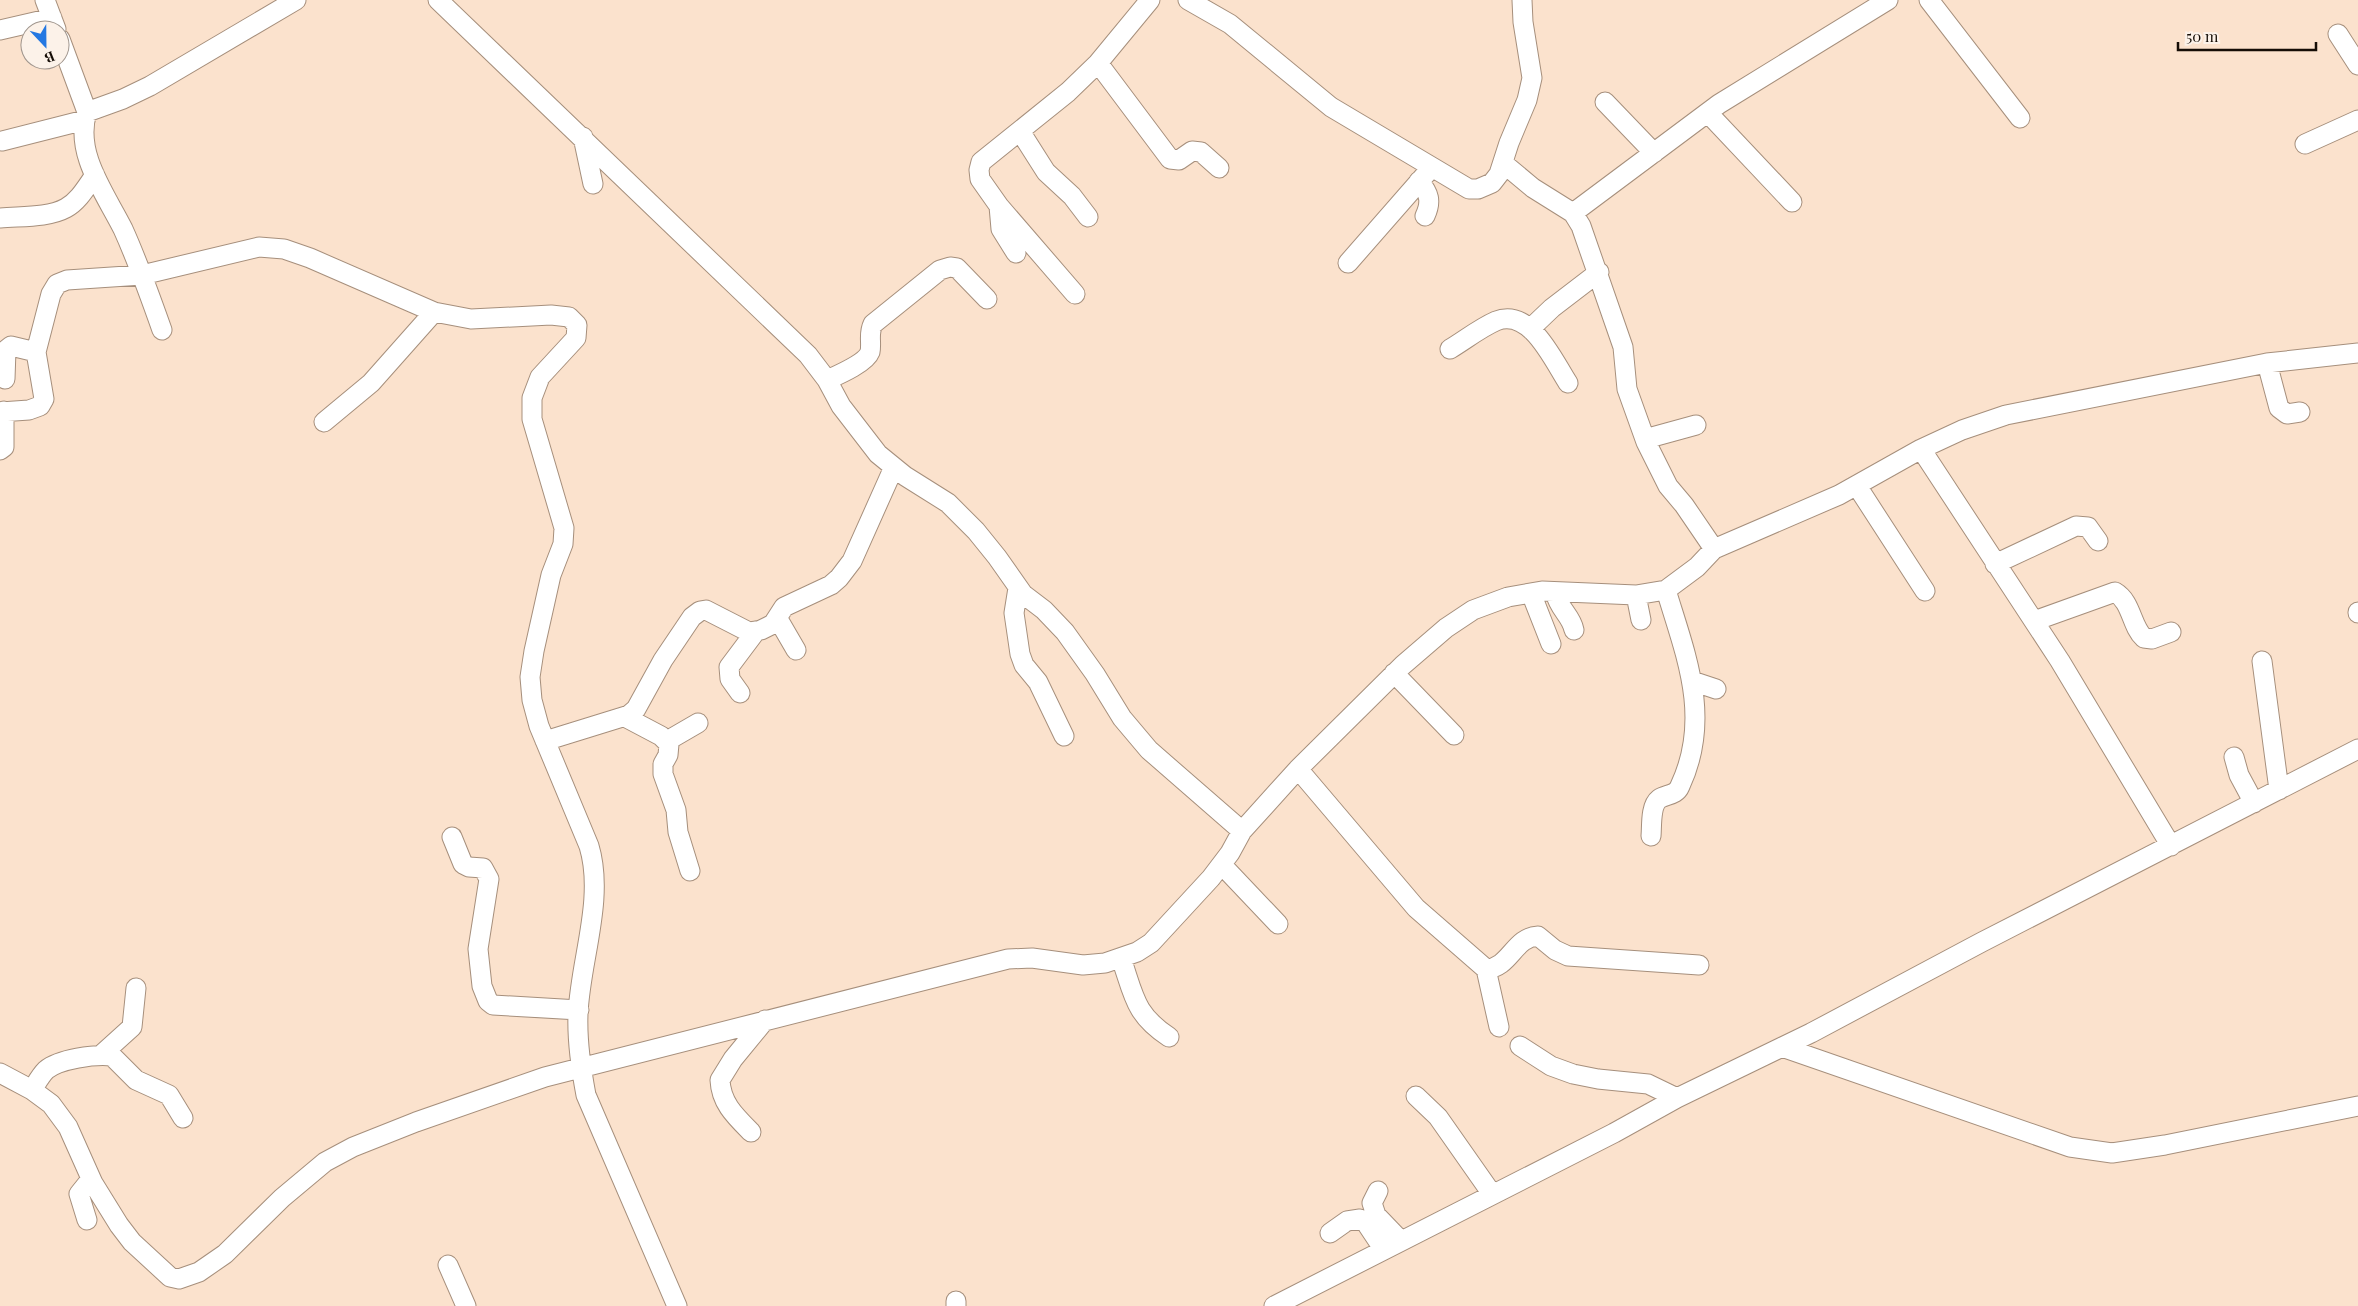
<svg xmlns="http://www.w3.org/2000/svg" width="2358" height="1306" viewBox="0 0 2358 1306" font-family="'Playfair Display',serif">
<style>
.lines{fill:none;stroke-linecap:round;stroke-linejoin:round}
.minor-casing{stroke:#a68f7c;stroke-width:21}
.minor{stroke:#fff;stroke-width:19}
</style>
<rect width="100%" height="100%" fill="#fbe2cd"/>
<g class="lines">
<g class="minor-casing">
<path id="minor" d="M45,0l11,29
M438,0l370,355 19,25 14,26 37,48 27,22 43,27 28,28 21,26 26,37 21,16 21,22 30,42 27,44 27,32 93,81
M1188,0l42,24 101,83 138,82h9l14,-6 7,-9 10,-31 18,-43 5,-22 -9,-56 -1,-22
M1929,0l91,118
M0,30l52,-12
M2338,34l20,31
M60,39l27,73 36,-13 27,-13 146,-86
M1098,63l72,96 9,1 13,-9 9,1 18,16
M1605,102l49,51
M87,112c-13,41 18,81 36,117 15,33 27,67 39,101
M1708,113l84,89
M1020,131l26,41 26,24 16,21
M583,137l10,47
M2,141l83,-21
M2305,144l53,-24
M1503,163l30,25 40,25 8,13 42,121 4,42 19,53 22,44 16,19 30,44
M1419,181c10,12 13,20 6,35
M999,206l2,23 15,24
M1573,213l146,-109 169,-104
M0,218c20,-2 48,0 66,-10 13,-7 21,-22 29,-33
M1348,263l84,-96
M1075,294l-76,-88 -19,-27 -1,-9 2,-8 87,-70 30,-29 52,-63
M1531,328l21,-20 47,-36
M1450,349c15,-9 30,-21 46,-28 34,-14 57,39 72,62
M2267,363l12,45 8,6 13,-2
M5,379l1,-29 5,-4 25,6
M827,380c11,-5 39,-17 43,-28 2,-10 -2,-18 3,-28l67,-54 10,-3 7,1 30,31
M0,412l29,-2 11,-4 4,-7 -8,-47 15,-58 6,-10 10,-4 75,-5 117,-28 25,2 26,9 124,54 37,7 80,-4 18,2 8,8 -1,13 -36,39 -8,21v21l32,109 -1,16 -12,31 -17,76 -4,26 2,23 7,26 50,120c16,53 -9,115 -11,168 -1,26 3,55 8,81l91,211
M324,422l47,-39 63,-71
M1645,439l51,-14
M1921,449l139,212 111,185
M0,450l4,-3v-36
M1857,486l68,105
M1995,564l81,-38 12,1 10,14
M1018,588l-4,25 6,41 4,11 14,17 26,54
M1555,592c4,18 16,23 19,38
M1531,593l20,51
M1636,595l5,25
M2358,612v1
M778,619l18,31
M2034,621l81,-29c17,10 16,34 29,46l8,1 19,-7
M2262,661l17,129
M1394,673l60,62
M1692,681l24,8
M740,693l-10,-14 -1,-12 27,-36
M625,717l36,19 8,8 -1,11 -5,9v10l13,36 2,22 12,39
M545,741l84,-26 7,-6 27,-49 29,-43 8,-6 6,-1 43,22 12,-2 12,-6 11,-17 47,-22 8,-7 13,-17 42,-94
M667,741l31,-18
M2234,757l5,18 15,28
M1298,769l118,139 70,61c24,-1 28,-32 52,-33l17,14 13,6 131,9
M1651,836c1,-9 -1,-30 8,-37 7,-5 17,-3 21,-13 32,-68 6,-130 -14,-196
M452,837l11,27 6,3 14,1 6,11 -11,70 4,37 6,15 5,4 86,5
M1222,865l56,59
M1121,958c13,37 13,56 48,79
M1486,969l13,58
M1520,1046l31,20 22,8 25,5 50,5 29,14
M1782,1047l288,100 42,6 53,-8 193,-39
M101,1055l31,-28 4,-39
M0,1073l32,17 19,14 17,23 25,56 26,42 13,17 38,35 9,2 20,-7 26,-18 57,-56 43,-36 28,-15 63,-25 129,-45 463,-118 24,-1 51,7 22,-2 32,-11 14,-9 60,-65 19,-25 12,-22 56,-62 105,-104 43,-37 27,-18 35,-13 34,-6 94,4 30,-5 31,-23 17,-18 125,-54 82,-46 41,-19 44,-15 261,-52 91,-10
M32,1090c4,-6 8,-14 14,-20 13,-11 49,-16 66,-14l24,24 33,15 14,23
M1416,1096l22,21 54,77
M751,1132c-16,-16 -30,-29 -31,-52l13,-21 32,-39
M1378,1191l-6,12 4,12 25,26
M87,1220l-8,-26 12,-15
M1330,1233l17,-12 13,-2 6,4 18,27
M448,1265l18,41
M956,1306v-5
M1274,1306l340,-173 63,-35 134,-65 171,-91 376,-193"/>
</g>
<use href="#minor" class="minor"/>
</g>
<g transform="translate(45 45) rotate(158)"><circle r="24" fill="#fcf2e9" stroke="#a0968e"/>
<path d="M0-4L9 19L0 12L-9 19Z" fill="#2478e2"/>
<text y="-8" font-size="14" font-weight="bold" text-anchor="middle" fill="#150d06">B</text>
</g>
<path d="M2178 42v8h138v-8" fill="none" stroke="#150d06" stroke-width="2.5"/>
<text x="2186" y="42" font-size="15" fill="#150d06" stroke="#fcf2e9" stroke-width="4" paint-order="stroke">50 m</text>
</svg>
